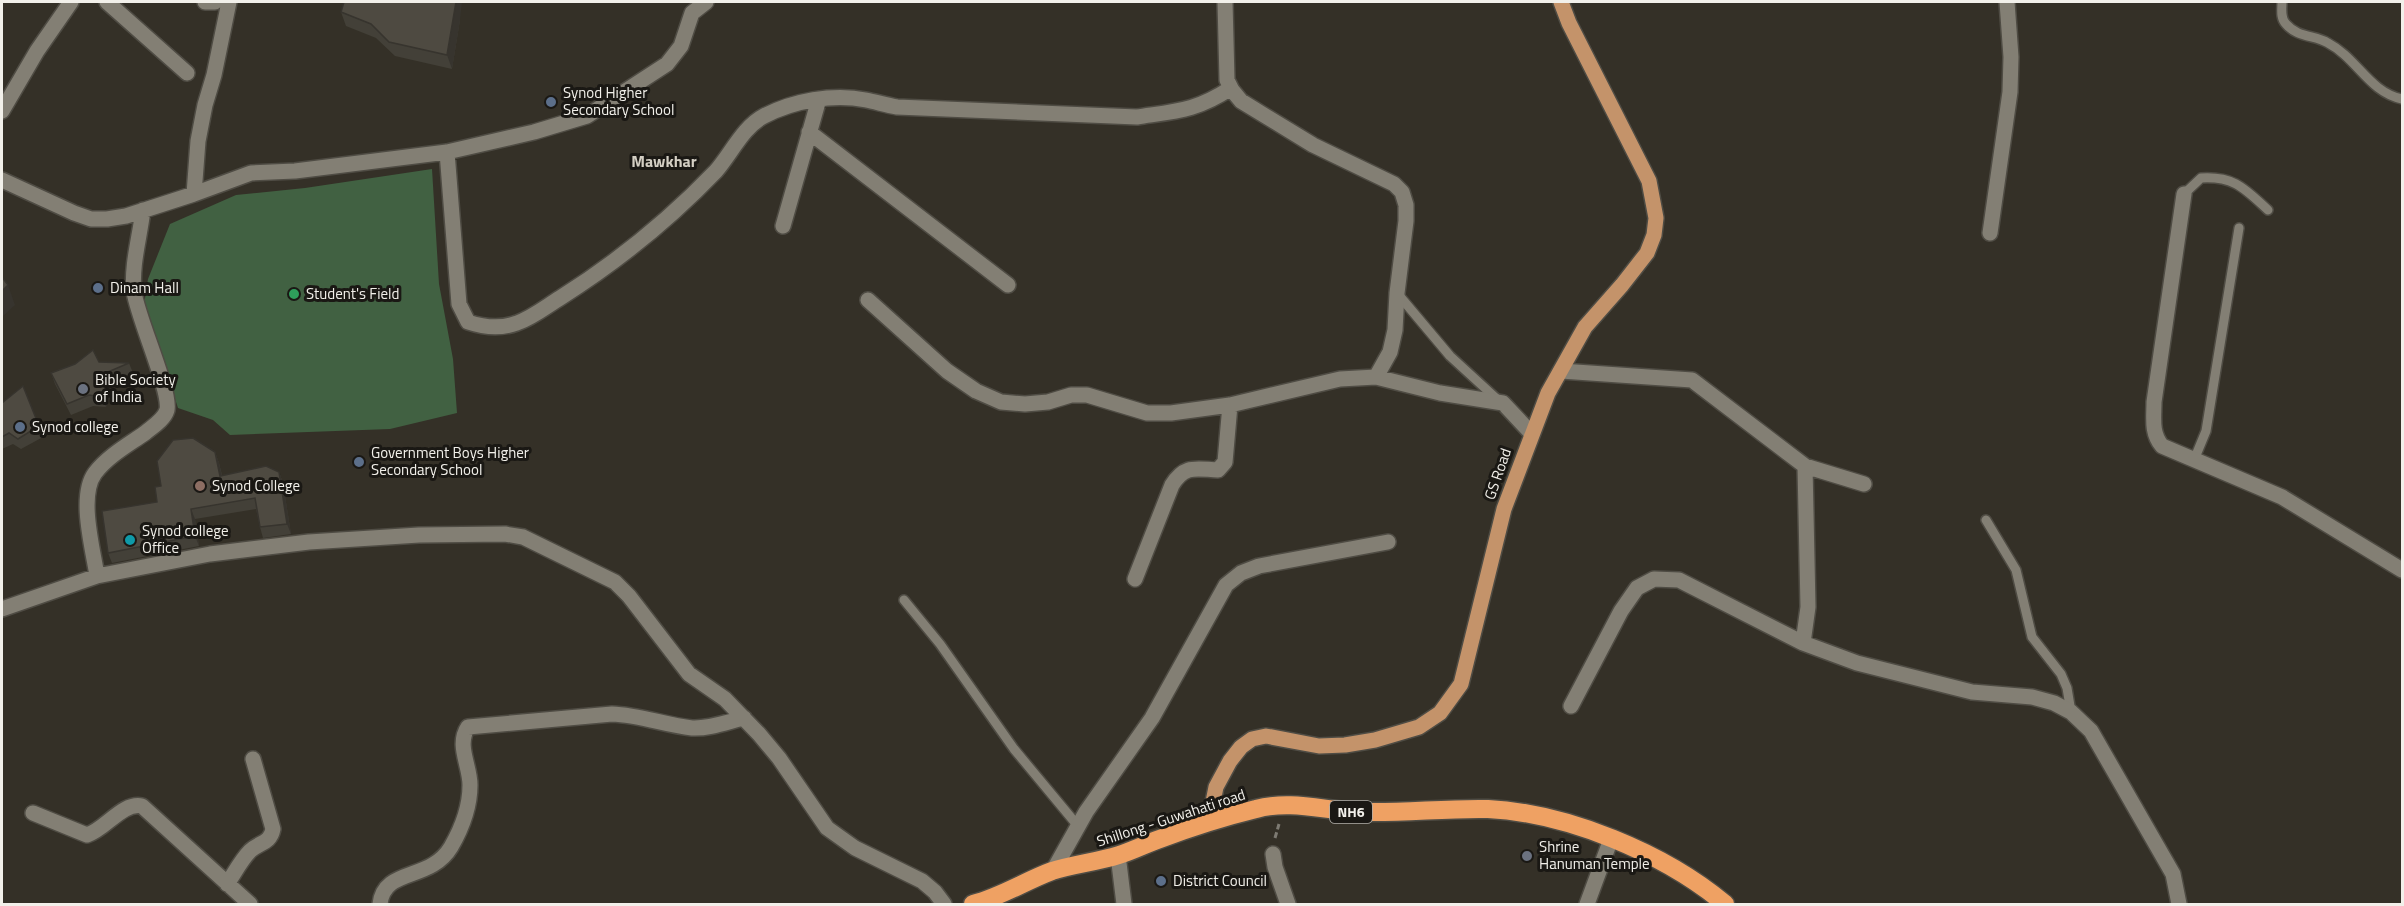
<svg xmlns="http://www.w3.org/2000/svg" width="2404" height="906" viewBox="0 0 2404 906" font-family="'Titillium Web',sans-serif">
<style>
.pitch{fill:#416142}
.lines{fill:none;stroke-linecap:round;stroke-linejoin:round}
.lane-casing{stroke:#4f4c44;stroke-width:12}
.street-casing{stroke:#4f4c44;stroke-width:18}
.secondary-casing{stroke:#4f4c44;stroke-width:18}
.primary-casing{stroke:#4f4c44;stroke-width:18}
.highway-casing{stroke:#4f4c44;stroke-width:21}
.path{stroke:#7d7a72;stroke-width:3;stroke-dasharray:6 3;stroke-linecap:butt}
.lane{stroke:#837f74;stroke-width:9}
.street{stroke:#837f74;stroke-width:15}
.secondary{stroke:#837f74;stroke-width:15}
.primary{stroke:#c4936a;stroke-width:15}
.highway{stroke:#efa163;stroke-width:18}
.wall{fill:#434038}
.shaded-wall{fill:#37342e}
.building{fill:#4e4a41;stroke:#37342e;stroke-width:1.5}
.service-dot{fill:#5c6f8a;stroke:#1a1814;stroke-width:2}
.leisure-dot{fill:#2e9e5b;stroke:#1a1814;stroke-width:2}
.worship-dot{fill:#6b7280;stroke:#1a1814;stroke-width:2}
.education-dot{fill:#8d6e63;stroke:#1a1814;stroke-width:2}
.culture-dot{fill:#0f9aa8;stroke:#1a1814;stroke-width:2}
.labels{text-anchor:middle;stroke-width:6;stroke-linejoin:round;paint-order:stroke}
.shield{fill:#1a1814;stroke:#b1afaa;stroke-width:1.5}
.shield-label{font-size:14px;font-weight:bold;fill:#f2f0ea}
.poi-label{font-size:15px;fill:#f2f0ea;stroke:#1a1814;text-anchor:start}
.street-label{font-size:15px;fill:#f2f0ea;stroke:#1a1814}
.neighbourhood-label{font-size:16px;font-weight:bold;fill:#d3cec3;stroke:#1a1814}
</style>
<rect width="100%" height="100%" fill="#343027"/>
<path class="pitch" d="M432,169l7,115 14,75 4,54 -67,16 -160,6 -17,-15 -35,-12 -34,-103 4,-26 22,-55 66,-29 69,-7z"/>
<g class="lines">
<g class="lane-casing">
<path id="lane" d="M2282,2c0,7 -2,16 4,22 12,14 29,11 42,19 29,15 41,49 74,56
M2184,194l17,-16c33,-2 43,10 67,32
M1397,293l53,63 48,44
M2194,460l12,-29 33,-203
M1986,520l30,50 16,67 29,37 6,14 4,24
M904,600l36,44 74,105 64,77"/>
</g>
<g class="street-casing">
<path id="street" d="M107,2l80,71
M205,2h10
M1225,2l2,78 5,10 9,11 72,44 81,39 8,8 4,13v16l-9,72 -2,37 -5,22 -14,25
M809,132l199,153
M447,152l12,152 9,18c15,5 33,7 49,1 15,-5 30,-17 43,-25 57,-36 109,-78 156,-127 15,-17 27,-44 48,-55 29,-15 69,-23 102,-16 10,2 20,5 31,7l240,10c40,-6 59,-6 94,-29
M2,180l72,33 17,6h16l19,-3 68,-22 57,-21 44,-2 152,-19 87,-20 53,-16 80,-52 14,-18 11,-33 14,-11
M194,194l4,-53 7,-36 9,-30 15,-73
M783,226l36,-127
M1990,233l20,-141 1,-35 -4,-55
M868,300l79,71 29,20 25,11 24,2 23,-2 23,-7h16l60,18h24l59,-8 110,-26 36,-2 64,16 63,10 29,31
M1561,371l131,9 113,86 59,18
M97,576c-4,-27 -19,-80 -2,-103 13,-17 33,-28 50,-40 7,-6 19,-13 22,-23 4,-19 -29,-91 -33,-118 -3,-26 6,-56 9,-82
M1135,579l37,-94c13,-21 24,-16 46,-15l7,-8 5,-57
M2,609l95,-33 113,-22 99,-12 110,-7 86,-1 18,3 92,45 14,14 60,78 36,25 34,35 20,24 48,70 28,20 67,33 13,11 9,12
M1803,643l5,-36 -3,-141
M1571,706l50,-95 16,-23 17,-9 25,1 124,63 54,20 115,29 60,5 22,6 17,9 20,19 82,143 6,30
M33,813l54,22c19,-6 35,-33 55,-29l108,98
M1273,854l2,13 13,37
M1118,855l6,49
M1053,871l33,-59 66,-94 74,-133 15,-12 18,-7 129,-24
M227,884c7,-10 14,-24 23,-33 9,-9 20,-7 23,-22l-20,-70
M380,904c4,-37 50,-22 71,-57 11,-19 19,-40 19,-62 0,-20 -14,-40 -2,-58l144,-13c28,1 53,11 80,14 17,1 35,-6 52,-10
M1587,904l24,-65"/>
</g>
<g class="secondary-casing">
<path id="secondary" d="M2,111l35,-60 34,-49
M2184,194l-30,208c0,16 -3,31 8,44l120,51 120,73"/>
</g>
<g class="primary-casing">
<path id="primary" d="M1209,822l7,-35 14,-26 11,-14 11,-8 14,-3 53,10 26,-1 30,-5 44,-13 21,-14 21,-29 43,-175 44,-116 37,-66 37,-42 25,-32 7,-18 2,-17 -7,-37 -80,-158 -8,-21"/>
</g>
<g class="highway-casing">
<path id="highway" d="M973,904c28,-7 52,-23 79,-33 22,-7 45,-9 67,-16 13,-4 25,-10 38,-15 32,-12 66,-23 99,-31 37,-10 72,3 109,3 41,1 81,-4 123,-3 79,4 176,44 237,95"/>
</g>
<path class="path" d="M1275,838l4,-14"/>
<use href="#lane" class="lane"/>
<use href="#street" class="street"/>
<use href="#secondary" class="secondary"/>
<use href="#primary" class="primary"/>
<use href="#highway" class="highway"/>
</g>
<path class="wall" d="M341,12l119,8 -8,49 -57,-13 -19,-18 -30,-12z
M99,362l30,1 4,10 -25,11 4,9 -6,14 -13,-1 -22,9 -16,-31 -4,-11z
M2,403l37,23 4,11 -22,12 -8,-5 -11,5z
M215,452l4,11 3,12 57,-3 4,11 8,51 -28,4 -3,-11 -4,-18 -61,10 4,27 -87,17 -4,-10 49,-51 4,-16z"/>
<path class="shaded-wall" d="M456,2h6l-2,18 -8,49 -5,-14z
M8,285l7,20 -13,12v-26z
M108,382l4,11 -6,14 -4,-10z
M215,452l4,11 5,23 -4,-10z
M279,472l4,11 8,51 -4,-10z
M191,509l4,10 4,27 -4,-10z"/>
<path class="building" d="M344,2h112l-9,53 -58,-13 -18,-18 -30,-12z
M2,277l6,8 -6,6z
M93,350l6,12 30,1 -26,11 5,8 -6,15 -13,-2 -22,9 -16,-31 24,-9z
M23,386l16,40 -21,13 -9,-6 -7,4v-34z
M193,438l22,14 5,24 46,-10 13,6 8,52 -27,3 -5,-29 -64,11 4,27 -87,17 -6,-42 55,-9 -2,-15 6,-1 -4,-25 16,-21z"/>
<g class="service-dot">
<circle cx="551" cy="102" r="6"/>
<circle cx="98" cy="288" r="6"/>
<circle cx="20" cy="427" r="6"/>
<circle cx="359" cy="462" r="6"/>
<circle cx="1161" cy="881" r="6"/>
</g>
<circle class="leisure-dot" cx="294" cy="294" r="6"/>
<g class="worship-dot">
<circle cx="83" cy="389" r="6"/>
<circle cx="1527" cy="856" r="6"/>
</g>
<circle class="education-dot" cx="200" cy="486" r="6"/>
<circle class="culture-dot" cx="130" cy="540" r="6"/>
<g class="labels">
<rect class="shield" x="1330" y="801" width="42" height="22" rx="4.5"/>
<g class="shield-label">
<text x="1351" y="817">NH6</text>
</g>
<g class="poi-label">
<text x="563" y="98">Synod Higher<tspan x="563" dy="17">Secondary School</tspan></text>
<text x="110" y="293">Dinam Hall</text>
<text x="306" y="299">Student's Field</text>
<text x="95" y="385">Bible Society<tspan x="95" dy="17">of India</tspan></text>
<text x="32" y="432">Synod college</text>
<text x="371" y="458">Government Boys Higher<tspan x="371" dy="17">Secondary School</tspan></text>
<text x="212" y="491">Synod College</text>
<text x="142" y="536">Synod college<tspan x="142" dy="17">Office</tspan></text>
<text x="1539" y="852">Shrine<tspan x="1539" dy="17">Hanuman Temple</tspan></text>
<text x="1173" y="886">District Council</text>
</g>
<g class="street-label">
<text transform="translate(1498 474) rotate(-71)" y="5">GS Road</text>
<text transform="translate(1171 818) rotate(-18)" y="5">Shillong - Guwahati road</text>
</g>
<g class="neighbourhood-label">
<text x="664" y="167">Mawkhar</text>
</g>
</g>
<rect width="2404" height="906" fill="none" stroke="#f2f0ea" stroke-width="6"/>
</svg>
